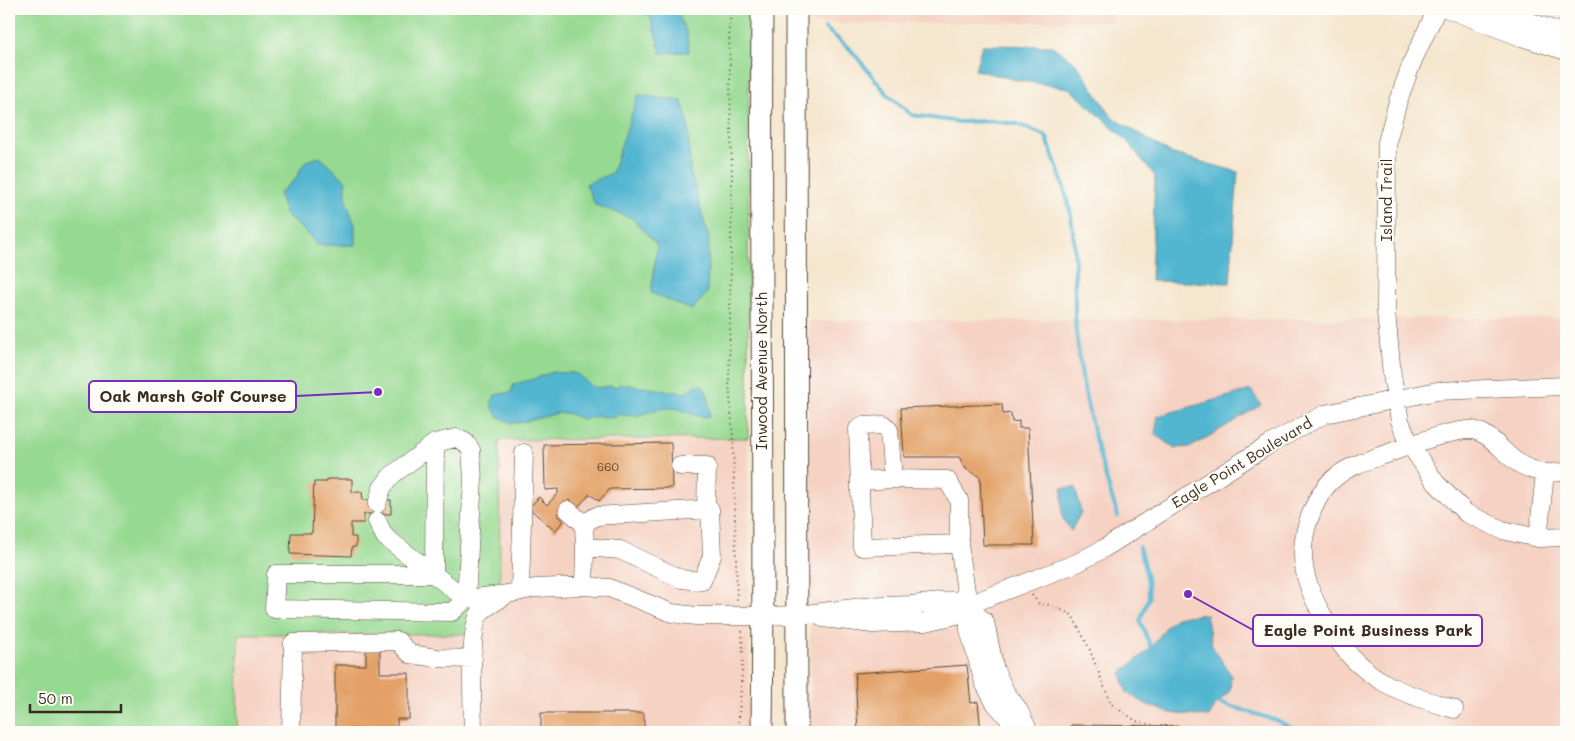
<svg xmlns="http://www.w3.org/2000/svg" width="1575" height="741" viewBox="0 0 1575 741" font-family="Mali,sans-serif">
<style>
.built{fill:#f5d2c2}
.green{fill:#96d991;stroke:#688258}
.water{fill:#52b6d1;stroke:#467078}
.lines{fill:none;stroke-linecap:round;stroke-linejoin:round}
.stream{stroke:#52b6d1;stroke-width:4}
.building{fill:#e3a167}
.minor-casing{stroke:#574638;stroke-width:19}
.major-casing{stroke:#574638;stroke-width:23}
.path{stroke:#574638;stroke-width:2;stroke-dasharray:1 4;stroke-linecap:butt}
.minor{stroke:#fff;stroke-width:18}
.major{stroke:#fff;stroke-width:21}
.labels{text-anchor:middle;stroke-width:4;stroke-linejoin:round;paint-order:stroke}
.number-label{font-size:12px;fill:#654830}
.street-label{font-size:15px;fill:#3b2a1e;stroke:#fdfcf7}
.leader{fill:none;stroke:#7b2cbf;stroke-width:2}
.callout-dot{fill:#7b2cbf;stroke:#fdfcf7;stroke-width:2}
.callout{fill:#fdfcf7;stroke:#7b2cbf;stroke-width:2}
.callout-label{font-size:16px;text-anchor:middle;font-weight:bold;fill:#3b2a1e}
</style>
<rect width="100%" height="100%" fill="#fdfcf7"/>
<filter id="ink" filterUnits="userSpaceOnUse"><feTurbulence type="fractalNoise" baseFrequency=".02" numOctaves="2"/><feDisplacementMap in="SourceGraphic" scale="10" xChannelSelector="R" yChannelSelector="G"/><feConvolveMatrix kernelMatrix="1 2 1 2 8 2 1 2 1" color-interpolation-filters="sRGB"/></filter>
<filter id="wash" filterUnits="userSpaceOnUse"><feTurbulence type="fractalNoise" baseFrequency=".0096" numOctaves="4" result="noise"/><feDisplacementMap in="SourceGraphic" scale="20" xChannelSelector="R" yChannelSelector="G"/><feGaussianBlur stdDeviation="1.12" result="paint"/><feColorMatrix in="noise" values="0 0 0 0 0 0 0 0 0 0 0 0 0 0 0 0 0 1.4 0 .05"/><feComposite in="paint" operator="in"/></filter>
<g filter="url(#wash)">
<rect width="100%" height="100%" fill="#f5e6ce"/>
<path class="built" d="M810,9h306l-5,12 -301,3z
M1566,318v414h-755l-3,-411z
M748,438l1,294h-512v-98l231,-1 22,-41 10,-8 -1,-144z"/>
<path class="green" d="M9,9h740l-1,429 -249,2 1,144 -10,8 -22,42h-230l-1,98h-228z"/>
<path class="water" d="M632,9h44l11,25 2,18 -28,1 -11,-37z
M982,45l70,1 24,17 36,54 58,36 68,19 -8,111 -79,-2 4,-105 -28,-35 -58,-53 -48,-7 -46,-11z
M638,95l44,6 6,22 2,48 19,68 -2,54 -15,17 -41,-17 6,-48 -25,-27 -37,-13 -9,-21 26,-11z
M320,157l26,24v20l9,24v20h-38l-7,-9 -25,-22 -6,-21 15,-12 12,-20z
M553,372c7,2 18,-1 23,2 6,2 10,9 16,12 7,4 15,-2 23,1l6,-3 62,9 5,-1c4,-6 8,-8 15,-6l5,10 2,20c-15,3 -23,-7 -37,-8 -20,-2 -32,13 -54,6l-4,4 -16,-2 -16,3 -17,-6h-8l-35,9 -12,1 -13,-7 -7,-11 4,-10 16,-3 3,-8 17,-4z
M1251,390l10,15 -70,42 -16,1 -20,-13 3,-19z
M1075,487l6,25 -10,19 -9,-14v-29z
M1206,614l6,32 19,29 -1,16 -13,12 -8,14 -39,-4 -24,-9 -19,-11 -6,-20 30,-25 18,-25 9,-6z"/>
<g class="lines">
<path class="stream" d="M825,28l26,22 37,45 24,20 47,7 30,-1 28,3 29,12c11,31 24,63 27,95 4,33 0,67 3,100 6,62 22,126 42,185
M1139,547l8,30 2,20 -9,24 13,31
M1214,701l61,19 26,12"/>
</g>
<g id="blocks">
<path class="building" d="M1002,404l1,10 8,-1 1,9 7,-1v7h9l6,117h-51l-3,-68 -14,-8 -7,-12h-55l-3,-49z
M671,443l1,45 -62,1 -11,12 -9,-7 -12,13 -9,-7 -12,14 7,7 -9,10 -26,-23 10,-11 8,8 11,-12v-4l-13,1 -1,-45z
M327,479h25v13h10l1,8h28v14h-27v9h-13v14h5v10h-4l-1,9 -61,-2 1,-21h21l2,-51h13z
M366,645h14v28h29v46h-12v10h-62v-64h31z
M967,665l4,38 7,-1 3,30h-123l-3,-59z
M541,713h103v19h-103z
M1071,725l103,1 10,6h-113z"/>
</g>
</g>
<g filter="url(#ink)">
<use href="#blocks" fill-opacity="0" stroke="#574638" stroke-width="1"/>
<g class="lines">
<g class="minor-casing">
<path id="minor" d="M1437,9l-24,51 -15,41 -11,41 -1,170 6,63 8,46 10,24 26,38 30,30 36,17 36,8 28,-1
M1448,9l73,28 45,14
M1492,9l74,25
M680,466h27l-1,44
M1545,473l21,-1
M860,481l33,-2
M377,504l5,-16 9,-12 44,-33 21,-5 9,4 6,8 2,29 -7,120 42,-5 27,-6 49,-2 25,2 63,25 24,3h67l35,-1 64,-8 49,-2 49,-5 25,22 10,48 11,23 12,16 11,23
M710,509l2,47 -10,25 -21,-2 -61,-29 -35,-3 -1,-23 12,-8z
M568,510l16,14
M377,521l8,16 81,62 -14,13 -178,-3 2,-35h158l1,-131
M959,544l-97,3 -4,-118 4,-3 22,-1 5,5 4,49 54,1 12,20v44l9,61 1,25 15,53 11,20 14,16 7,13
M584,586l1,-39
M520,591l4,-138
M823,618l50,6 53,-2 39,-9 3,-8 109,-42 26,-14 167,-105 55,-30 112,-23 129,-5
M1454,709c-32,-10 -66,-19 -92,-42 -14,-11 -24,-26 -33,-41 -24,-38 -36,-73 -16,-117 5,-12 13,-25 24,-33 15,-12 36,-17 55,-24 18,-7 62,-23 80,-22 17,2 29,20 42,30 9,7 20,11 31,13l-7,65
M291,732l2,-89 105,-2 12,13 27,4 36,1
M473,732c0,-23 -5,-103 7,-119 5,-6 19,-13 26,-18"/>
</g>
<g class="major-casing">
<path id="major" d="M762,9c-2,241 3,482 0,723
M796,9l1,723"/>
</g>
<path class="path" d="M732,9l-3,18 3,154 -3,201 4,55 4,164
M1032,595l7,9 11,1 22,10 17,33 22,56 25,17 19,5h22l9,6
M738,732l5,-75 -1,-27
M1231,732l2,-3 10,-3 10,6"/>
<use href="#minor" class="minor"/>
<use href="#major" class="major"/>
</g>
</g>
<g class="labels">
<g class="number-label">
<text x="608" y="471">660</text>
</g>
<g class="street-label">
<text transform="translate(1387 200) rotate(-90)" y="5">Island Trail</text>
<text transform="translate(762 371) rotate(-90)" y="5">Inwood Avenue North</text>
<text transform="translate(1242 463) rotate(-31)" y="5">Eagle Point Boulevard</text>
</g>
</g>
<path class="leader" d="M378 392L296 396M1188 594L1253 630"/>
<g class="callout-dot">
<circle cx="378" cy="392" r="5"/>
<circle cx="1188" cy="594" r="5"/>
</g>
<g class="callout">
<rect x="89" y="381" width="207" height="31" rx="5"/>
<rect x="1253" y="615" width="229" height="31" rx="5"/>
</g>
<g class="callout-label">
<text x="193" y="402">Oak Marsh Golf Course</text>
<text x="1368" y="636">Eagle Point Business Park</text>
</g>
<rect width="1575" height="741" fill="none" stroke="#fdfcf7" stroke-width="30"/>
<path d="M30 704v8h91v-8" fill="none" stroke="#3b2a1e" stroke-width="2.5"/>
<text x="38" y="704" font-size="15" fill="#3b2a1e" stroke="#fdfcf7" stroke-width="4" paint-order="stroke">50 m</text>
</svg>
